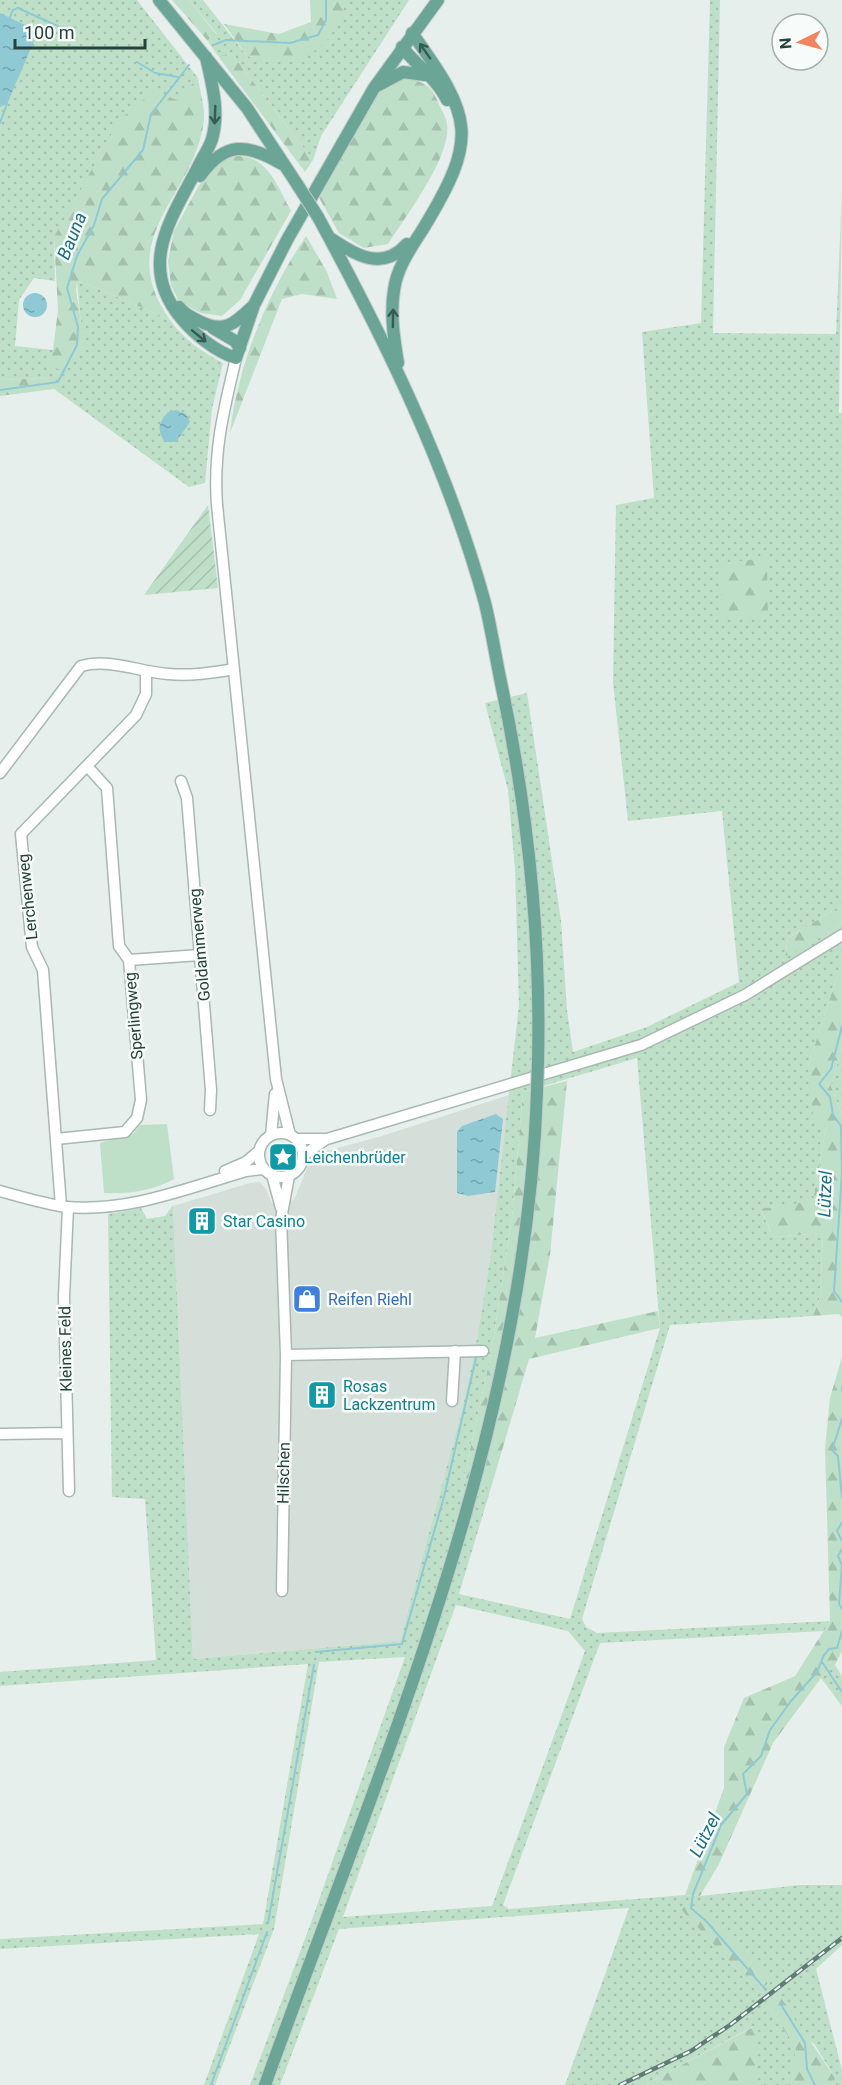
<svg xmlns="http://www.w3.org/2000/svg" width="842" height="2085" viewBox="0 0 842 2085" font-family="Roboto,sans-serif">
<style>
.built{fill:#d4dfda}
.grass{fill:url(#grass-dots);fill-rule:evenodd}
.forest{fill:url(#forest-firs)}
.park{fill:#bfe0c8}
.garden{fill:url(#garden-furrows)}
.water{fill:url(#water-ripples)}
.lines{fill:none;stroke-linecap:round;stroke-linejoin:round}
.stream{stroke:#8ec9d4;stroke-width:2}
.minor-casing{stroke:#a8b8b2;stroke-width:13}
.major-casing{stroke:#c2cac8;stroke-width:14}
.minor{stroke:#fff;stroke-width:10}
.major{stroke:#6aa596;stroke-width:12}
.rail-casing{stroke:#5f7d75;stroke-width:4.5}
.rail{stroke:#f7fbf9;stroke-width:2;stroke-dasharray:7;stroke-linecap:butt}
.major-bridge-casing{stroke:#c2cac8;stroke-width:14;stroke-linecap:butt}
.major-bridge{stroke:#6aa596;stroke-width:12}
.oneway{stroke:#365b51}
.labels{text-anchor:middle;stroke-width:5;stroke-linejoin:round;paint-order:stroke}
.street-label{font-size:16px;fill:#24423a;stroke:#f7fbf9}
.culture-label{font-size:16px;fill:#0d838f;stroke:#f7fbf9;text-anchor:start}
.shop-label{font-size:16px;fill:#366cbe;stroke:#f7fbf9;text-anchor:start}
.water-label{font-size:18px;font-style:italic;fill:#1c6f80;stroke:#f7fbf9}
</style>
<defs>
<pattern id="grass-dots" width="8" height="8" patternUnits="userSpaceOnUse" patternTransform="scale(1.5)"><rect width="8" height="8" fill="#bfe0c8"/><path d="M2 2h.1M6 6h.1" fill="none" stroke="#a4c1ad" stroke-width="1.8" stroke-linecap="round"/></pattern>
<pattern id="forest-firs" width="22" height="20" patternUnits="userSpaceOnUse" patternTransform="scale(1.5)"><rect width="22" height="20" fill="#bfe0c8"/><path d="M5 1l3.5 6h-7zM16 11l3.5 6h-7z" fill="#a4c1ad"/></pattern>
<pattern id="garden-furrows" width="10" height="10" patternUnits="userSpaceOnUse" patternTransform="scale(1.5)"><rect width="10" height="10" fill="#bfe0c8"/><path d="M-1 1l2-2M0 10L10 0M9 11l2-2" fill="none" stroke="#a4c1ad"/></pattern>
<pattern id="water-ripples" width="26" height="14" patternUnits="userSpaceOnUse" patternTransform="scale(1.5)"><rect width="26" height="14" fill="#8ec9d4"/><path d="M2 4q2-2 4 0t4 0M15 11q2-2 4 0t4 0" fill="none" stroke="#74a5ad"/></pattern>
</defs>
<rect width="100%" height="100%" fill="#e6efeb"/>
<path class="built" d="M509,1095l-19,165 -15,90 -13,60 -62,231 -207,18 -20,-453 77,-23 10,-1 6,7 6,14 22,-3 16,-39 16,-10 56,-15z"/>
<path class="grass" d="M0,0h137l61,78 -144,159 1,44 -21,-3 -15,22 -4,46 38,4 30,-3 -6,-65 8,1 85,37c14,20 33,32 53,43l-11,46 -7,74 -16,4 -135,-98 -9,-11 -45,2z
M189,0h14l44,56 36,5 62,-61h64l-88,136 -8,24 -82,-107 -13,3 -11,-16 10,-6z
M710,0h10l-7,333 123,1 6,-146 -3,225h3v492l-54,33 -3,19 57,-33v37l-34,105 18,61 -13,75 -52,8 12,27 50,-4 -3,64 -7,19 -143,9 -88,294 4,8 11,6 233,-12 -6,10 -224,12 -97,262 6,4 176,-14 15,1 100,-11h42v60l-26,24 26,101v15h-9l2,-7 -20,-33 -47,-38 29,40 -6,38h-36l-1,-59 -110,59h-79l64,-177 -290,21 -59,156h-30l59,-157 96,-271 -86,5 -45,267 -59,156h-11l55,-151 -259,15v-10l263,-15 45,-260 -308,22v-14l156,-12 -11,-161 -33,-2 -4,-283 33,-6 6,11 18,-3 8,-11 20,454 207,-18 62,-231 13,-60 15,-90 29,-255 -4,-136 -7,-79 -23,-87 42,-10 34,228 6,89 6,42 74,-25 92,-45 -17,-171 -94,10 -15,-139 3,-177 38,-7 -12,-166 59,-9zM637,1058l23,270 -90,291 -111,-25 31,-103 -26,-14 27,-123 21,-137 11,-125zM456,1605l112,26 17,20 -93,255 -149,11zM679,1906l91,76 -12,10z
M842,1047v68l-11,-29z
M835,1665l7,11v30l-21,-28z"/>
<path class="forest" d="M172,0h17l28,35 -10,5z
M310,0h35c-8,35 -23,56 -61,61 -11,1 -26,-4 -37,-5l-23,-32 55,10 32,-12z
M231,53l82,107 -8,12 -87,-116z
M198,78c2,13 7,29 6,42 -8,75 -93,117 -34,200l-85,-37 -8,-1 -1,8 8,50 -1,6 -17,25 -19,-5 6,-16 5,-40 -4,-73 66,-118 34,-28 23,9z
M403,78c19,3 28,6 35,24 3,7 8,15 9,22 5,32 -41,92 -59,120l-24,4 -25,-15 -21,-37 61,-103z
M235,156c33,-1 42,30 56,55l-51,89 -18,16 -21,-3 -22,-11 -8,-17 -3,-24 6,-30 24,-44 15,-22z
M306,236l21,36 10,27 -35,-5 -20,5 -52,134c8,-69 37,-139 76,-197z
M45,378l9,11 -54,7v-16z
M767,558l1,58 -47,1 1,-54z
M842,905v19l-57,34 3,-20z
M842,961v86l-11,39 11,29v202l-3,-3 -26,2 7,-19 3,-64 -50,4 -12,-28 52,-8 13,-74 -13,-11 -5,-50z
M567,1081l-17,174 -15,83 123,-27 2,17 -131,31 -39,132 -26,-14 27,-123 21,-137 11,-125z
M842,1357v294l-7,14 -14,13 -48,65 -54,121 -19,32 -15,-1 39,-107v-41l20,-49 51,-22 35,-55 -5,-173 5,-50z
M678,1906l21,2 72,73 -13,11z
M778,1993l57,85 -2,7h-42l5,-38 -28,-40z
M755,2026v59h-111z"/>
<path class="park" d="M167,1124l7,55c-22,12 -44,15 -70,14l-4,-50 34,-10 6,-8z"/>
<path class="garden" d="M208,505l10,83 -74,7z"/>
<path class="water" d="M0,13l27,13 7,15 -27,63 -7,3z
M23 305a12 12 0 1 1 24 0a12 12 0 1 1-24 0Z
M176,410l10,4 4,8 -14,20h-11c-9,-13 -6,-19 3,-30z
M496,1114l7,5 -8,73 -27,4 -11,-3v-61l5,-6z"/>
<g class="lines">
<path class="stream" d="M10,17l3,-7 5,-2 55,25
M214,45l12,-5 64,3 28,-8 8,-15v-20
M137,62l18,11 23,4
M0,123l7,-19
M0,390l58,-8 19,-37 1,-18 -11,-39 10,-32 17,-31 8,-26 41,-49 8,-36 38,-49
M842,1026l-11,43 -12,15 11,13 3,18 8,11 1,46 -8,119 8,11
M842,1387v4
M842,1419l-10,31 6,6 4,42
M842,1522l-5,9 5,10
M842,1549l-4,7 4,9 -3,39 3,5
M316,1652l86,-8 42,-147 32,-139
M822,1662l20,30
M268,1923l46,-258
M766,1990l-59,-68 -16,-14 2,-14 28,-69 26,-31 -4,-20 18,-18 9,-26 21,-29 26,-29 7,-17 5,-6 8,-1 5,-17
M780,2003l25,40 2,26 8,16
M211,2085l56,-153"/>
<g class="minor-casing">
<path id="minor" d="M236,358c-12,51 -23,93 -19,147l59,574 14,56
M0,773l81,-107c28,-8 59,6 87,8 23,2 43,-1 66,-5
M181,781l6,17 24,292 -1,20
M129,960l71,-5
M259 1155a22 22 0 1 1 44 0a22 22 0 1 1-44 0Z
M271,1135l4,-41
M56,1139l69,-7 12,-14 4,-18 -12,-140 -10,-14 -12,-158 -20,-22
M296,1139h31l314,-94 104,-50 97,-60
M303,1156l23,-17
M225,1171l21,-9 13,-11
M272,1175l9,33
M0,1191c22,6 44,13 67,16 62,5 121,-19 179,-36l17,-2
M61,1206l-18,-236 -11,-23 -11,-113 115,-119 10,-21v-22
M68,1207l-4,90 5,194
M286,1355l197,-4
M452,1401l3,-50
M0,1434l67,-1
M282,1591l4,-236 -5,-136 8,-43"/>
</g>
<g class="major-casing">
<path id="major" d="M159,0l88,108 50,76
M402,47c14,18 35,32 45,53
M206,57c6,28 14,54 6,82 -3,10 -10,19 -14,28 -27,52 -61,98 -17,151 13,16 35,34 55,40l18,-53 33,-65 87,-152 64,-88
M377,86l26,-14 22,3
M200,176c26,-36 47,-32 82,-12
M318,217c67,123 130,251 167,386 6,25 10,50 15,75 27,126 41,254 38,383
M330,238c26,17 52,34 77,6
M179,307c5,7 12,10 20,14 26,13 35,3 54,-15
M213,328l22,13 5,7
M398,363c-4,-24 -8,-49 -4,-73 3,-23 17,-42 29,-61 56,-92 50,-111 -11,-196
M265,2085c116,-323 261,-646 272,-994"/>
</g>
<use href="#minor" class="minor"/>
<use href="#major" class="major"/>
<g class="rail-casing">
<path id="rail" d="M620,2085l71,-34 39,-26 112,-87"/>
</g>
<use href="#rail" class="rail"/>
<g class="major-bridge-casing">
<path id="major-bridge" d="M297,184l21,33
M537,1091l1,-30"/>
</g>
<use href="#major-bridge" class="major-bridge"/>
</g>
<defs><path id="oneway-shaft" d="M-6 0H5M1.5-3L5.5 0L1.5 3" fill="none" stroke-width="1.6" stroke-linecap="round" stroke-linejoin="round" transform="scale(1.5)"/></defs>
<g class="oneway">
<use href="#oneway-shaft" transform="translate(425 51) rotate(-125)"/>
<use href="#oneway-shaft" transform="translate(215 115) rotate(92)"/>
<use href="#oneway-shaft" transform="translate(393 318) rotate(-89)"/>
<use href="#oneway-shaft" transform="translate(199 336) rotate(39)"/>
</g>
<defs>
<g id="sight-square" transform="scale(1.5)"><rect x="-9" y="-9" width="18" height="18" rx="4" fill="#0f9aa8" stroke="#f7fbf9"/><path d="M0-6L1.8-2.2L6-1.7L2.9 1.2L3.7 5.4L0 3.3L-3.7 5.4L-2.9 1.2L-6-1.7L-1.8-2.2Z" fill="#fff"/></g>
<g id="building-square" transform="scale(1.5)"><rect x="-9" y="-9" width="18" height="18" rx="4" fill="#0f9aa8" stroke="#f7fbf9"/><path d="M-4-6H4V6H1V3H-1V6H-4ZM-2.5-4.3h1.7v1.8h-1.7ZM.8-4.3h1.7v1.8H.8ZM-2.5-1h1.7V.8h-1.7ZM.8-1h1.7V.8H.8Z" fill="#fff"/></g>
<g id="shop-square" transform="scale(1.5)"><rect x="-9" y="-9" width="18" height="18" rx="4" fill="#3f7fe0" stroke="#f7fbf9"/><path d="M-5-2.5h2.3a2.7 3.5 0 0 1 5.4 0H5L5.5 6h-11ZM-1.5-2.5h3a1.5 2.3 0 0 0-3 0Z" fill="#fff"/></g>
</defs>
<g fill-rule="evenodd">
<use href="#sight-square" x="283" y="1157"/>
<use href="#building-square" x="202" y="1221"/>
<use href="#shop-square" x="307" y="1299"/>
<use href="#building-square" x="322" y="1395"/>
</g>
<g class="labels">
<g class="street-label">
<text transform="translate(27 897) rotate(-96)" y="6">Lerchenweg</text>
<text transform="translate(199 945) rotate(-95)" y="6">Goldammerweg</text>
<text transform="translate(133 1016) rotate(-95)" y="6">Sperlingweg</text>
<text transform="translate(65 1349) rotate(-91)" y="6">Kleines Feld</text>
<text transform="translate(283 1473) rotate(-89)" y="6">Hilschen</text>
</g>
<g class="culture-label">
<text x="304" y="1163">Leichenbrüder</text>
<text x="223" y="1227">Star Casino</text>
<text x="343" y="1392">Rosas<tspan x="343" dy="18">Lackzentrum</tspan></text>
</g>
<g class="shop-label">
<text x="328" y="1305">Reifen Riehl</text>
</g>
<g class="water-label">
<text transform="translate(72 236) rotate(-68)" y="6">Bauna</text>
<text transform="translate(825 1194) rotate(-88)" y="6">Lützel</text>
<text transform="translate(705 1835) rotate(-63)" y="6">Lützel</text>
</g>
</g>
<g transform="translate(800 42) rotate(265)"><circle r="28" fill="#f7fbf9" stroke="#a3b1ad" stroke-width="1.5"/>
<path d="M0-4.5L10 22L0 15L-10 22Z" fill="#f4845f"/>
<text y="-9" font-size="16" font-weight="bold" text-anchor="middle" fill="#24423a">N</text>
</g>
<path d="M15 39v9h130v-9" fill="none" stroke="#24423a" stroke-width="3"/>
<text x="24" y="39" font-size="18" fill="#24423a" stroke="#f7fbf9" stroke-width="4.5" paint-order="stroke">100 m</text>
</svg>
